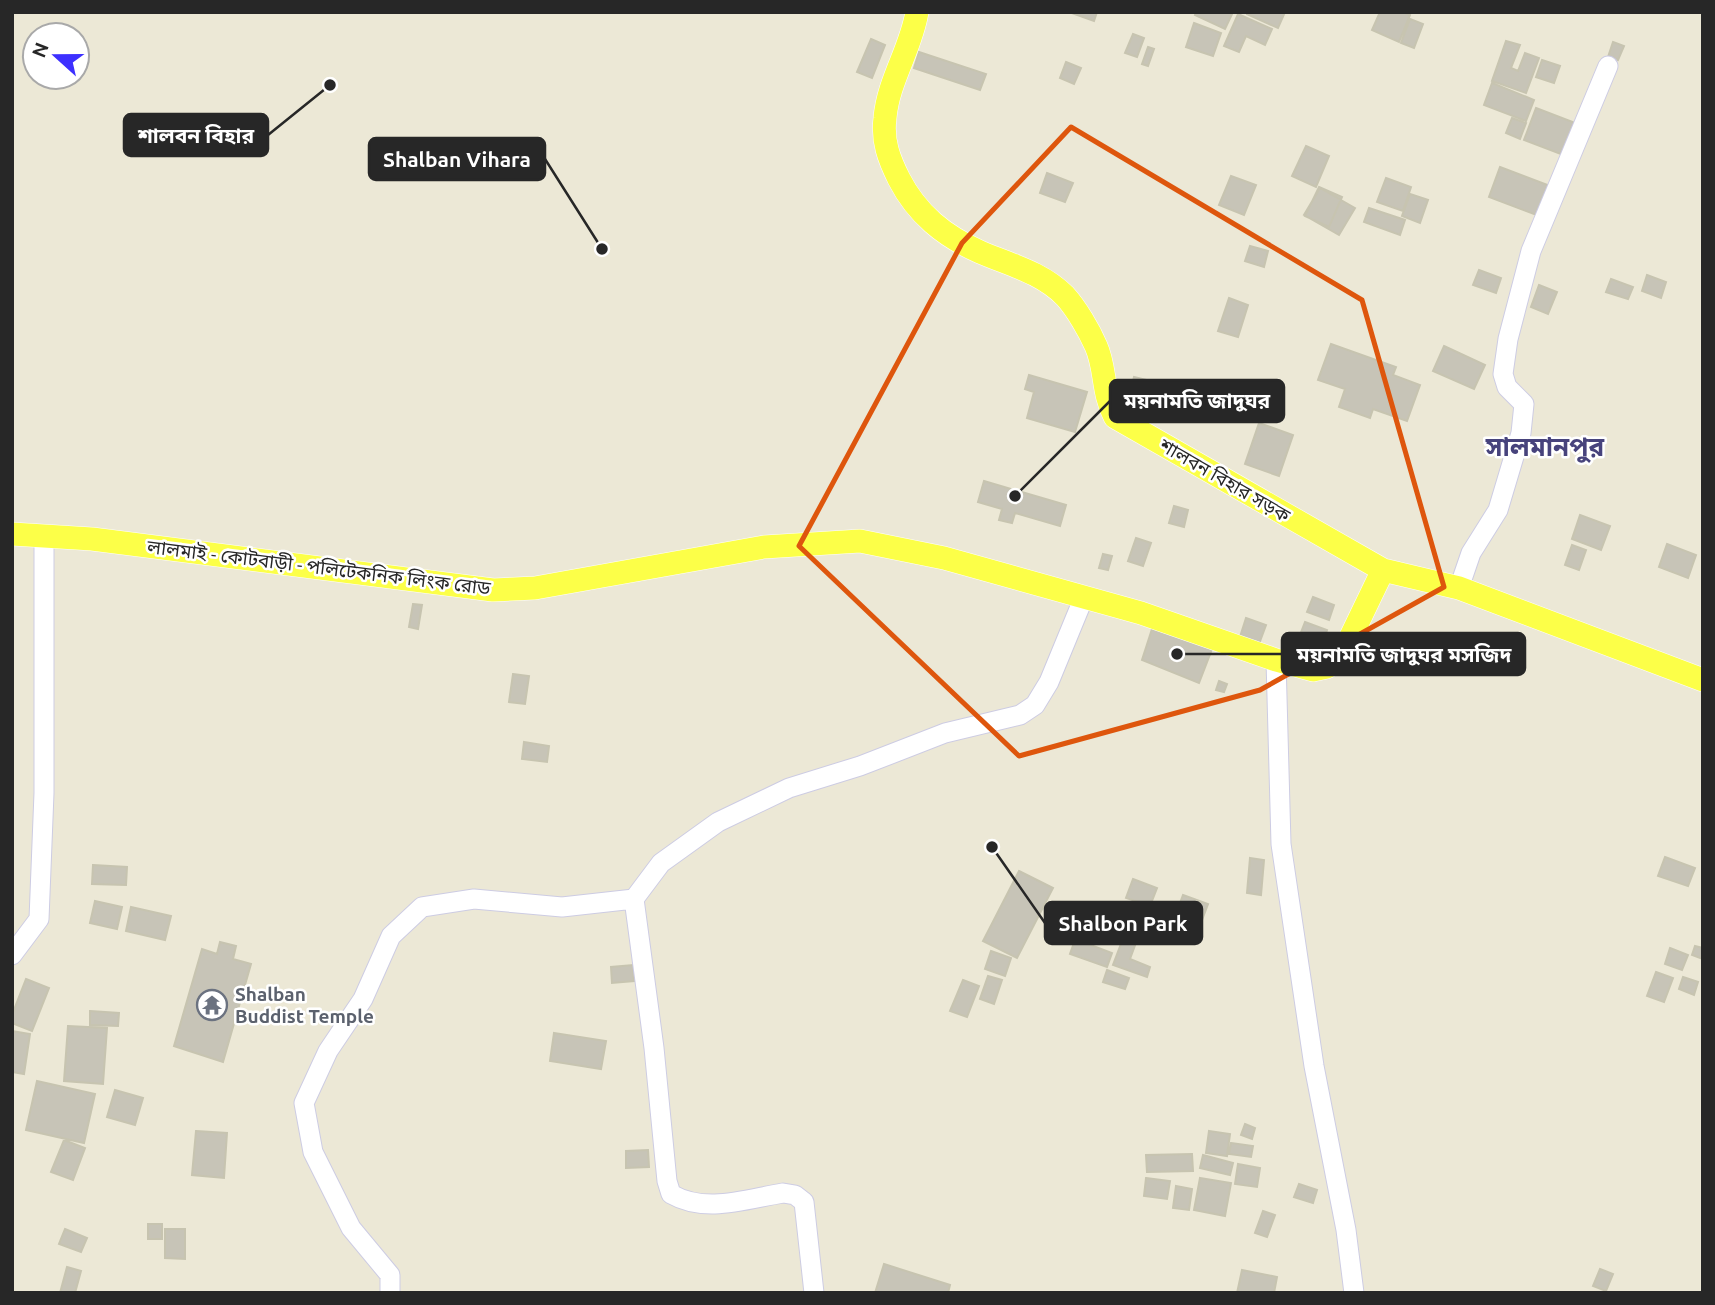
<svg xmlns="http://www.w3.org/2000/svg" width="1715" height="1305" viewBox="0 0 1715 1305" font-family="Ubuntu,'Noto Sans Bengali',sans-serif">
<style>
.building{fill:#c7c4b7;stroke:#c7c4b0;stroke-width:2}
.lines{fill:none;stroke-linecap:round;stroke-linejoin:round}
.minor-casing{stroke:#cdcce3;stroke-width:21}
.major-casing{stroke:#fff;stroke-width:24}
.minor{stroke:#fff;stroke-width:19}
.major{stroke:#fcff48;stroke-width:23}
.marked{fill:none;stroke:#de560d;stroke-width:5;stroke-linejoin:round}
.labels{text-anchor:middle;stroke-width:5;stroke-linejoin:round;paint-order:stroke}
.street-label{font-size:19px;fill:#272727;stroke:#fff}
.worship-label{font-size:19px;font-weight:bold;fill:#5b616d;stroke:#fff;text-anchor:start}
.district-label{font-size:26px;font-weight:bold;fill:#47437c;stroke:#fff}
.leader{fill:none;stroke:#272727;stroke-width:2.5}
.callout-dot{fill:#272727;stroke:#fff;stroke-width:2.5}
.callout{fill:#272727;stroke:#272727;stroke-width:2.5}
.callout-label{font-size:21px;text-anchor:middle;font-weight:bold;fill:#fff}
</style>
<rect width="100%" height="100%" fill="#ece8d6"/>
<path class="building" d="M1069,12h28l-3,9z
M1196,12h37l-8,17 -30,-14z
M1247,12h38l-7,16 -31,-14z
M1380,12h23l7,3 -11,27 -27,-12z
M1238,14l34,15 -7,16 -19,-9 -7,16 -15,-6z
M1410,19l13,5 -9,24 -13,-5z
M1194,23l27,10 -8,23 -27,-9z
M1133,34l11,4 -7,19 -12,-4z
M871,39l14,6 -13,33 -15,-6z
M1506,41l14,4 -9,23 7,3 7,-18 14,5 -13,35 -34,-12z
M1613,42l11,4 -6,14 -10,-3z
M1148,47l6,2 -6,17 -6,-2z
M919,52l67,22 -6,16 -66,-22z
M1542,60l18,6 -6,17 -18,-6z
M1066,62l15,6 -7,16 -14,-6z
M1492,83l42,17 -8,21 -42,-16z
M1536,108l42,16 -12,32 -42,-16z
M1512,118l14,5 -6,16 -14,-6z
M1306,146l23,10 -13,31 -24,-11z
M1500,167l53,20 -11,30 -53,-20z
M1047,173l26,10 -8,19 -25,-9z
M1231,176l25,9 -12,30 -25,-10z
M1386,178l25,9 -8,24 -26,-9z
M1319,187l23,10 -13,30 -24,-11z
M1320,188l35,20 -16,27 -35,-20z
M1410,194l18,6 -8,23 -18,-7z
M1369,208l36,12 -5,15 -36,-13z
M1250,246l18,5 -4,16 -19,-6z
M1479,270l22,8 -5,15 -23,-8z
M1647,275l19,7 -5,16 -19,-7z
M1611,279l22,8 -5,12 -22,-7z
M1539,285l18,7 -9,22 -17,-7z
M1229,298l19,7 -10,32 -20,-6z
M1331,344l65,23 -3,8 27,10 -13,36 -34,-12 -3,9 -31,-11 6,-18 -27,-9z
M1444,346l41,19 -11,24 -41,-18z
M1029,375l58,17 -12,40 -48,-14 7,-26 -9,-3z
M1134,377l25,6 -7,33 -26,-6z
M1259,423l34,12 -14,41 -34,-12z
M984,481l82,24 -6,21 -45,-13 -3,10 -13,-3 3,-11 -24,-7z
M1174,506l14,4 -4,17 -15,-4z
M1580,515l30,11 -9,24 -29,-11z
M1136,538l15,5 -8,23 -15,-5z
M1667,544l29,11 -8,23 -29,-11z
M1572,545l14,5 -7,20 -14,-5z
M1103,554l9,2 -4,14 -9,-2z
M1313,597l21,8 -5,15 -22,-8z
M413,604l9,1 -4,24 -9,-2z
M1246,618l20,7 -7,19 -19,-7z
M1305,622l22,8 -9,26 -23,-8z
M1152,629l60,20 -13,34 -57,-23z
M513,674l16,2 -4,28 -16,-2z
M1219,681l8,3 -3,8 -8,-2z
M524,742l25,4 -2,16 -25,-3z
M1665,857l30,11 -7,18 -30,-10z
M1250,858l14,2 -3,35 -14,-2z
M93,865l34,2 -1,18 -34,-1z
M1019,871l34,17 -36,70 -34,-17z
M1133,879l24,9 -7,18 -24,-8z
M1183,895l25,9 -6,16 -25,-9z
M95,901l27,6 -5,22 -27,-6z
M131,907l40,9 -6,24 -39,-9z
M1079,929l13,4 -4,11 24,9 -5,14 -37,-13z
M1124,936l13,4 -7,19 20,8 -3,10 -34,-12z
M220,942l16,4 -3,13 18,5 -28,98 -49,-16 28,-97 15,5z
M1695,946l8,2v11l-11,-4z
M1670,948l18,7 -6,15 -17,-6z
M991,951l20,7 -6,18 -20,-7z
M633,965l1,16 -22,2 -1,-16z
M1107,970l22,8 -4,11 -22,-7z
M1656,972l17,6 -9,24 -17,-6z
M988,976l14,4 -8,24 -14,-5z
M1683,977l15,5 -4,13 -15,-6z
M26,979l23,9 -17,43 -20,-8v-8z
M963,980l16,6 -12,31 -17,-6z
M90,1011l29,2 -1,13 -28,-1z
M68,1026l39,2 -4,56 -39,-3z
M12,1031l18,3 -6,40 -12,-2z
M554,1033l52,8 -5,28 -51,-8z
M37,1081l58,13 -11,49 -58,-13z
M115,1090l28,8 -8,27 -28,-8z
M1245,1124l10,4 -3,11 -11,-4z
M196,1131l31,2 -3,45 -32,-3z
M1209,1131l21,3 -3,22 -21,-3z
M64,1140l21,8 -12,32 -22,-8z
M1231,1143l22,3 -2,11 -22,-3z
M648,1150l1,17 -23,1v-17z
M1192,1154l1,17 -46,1 -1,-17z
M1203,1155l30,8 -3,12 -30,-7z
M1238,1164l22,4 -3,19 -22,-3z
M1146,1178l24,3 -3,18 -23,-3z
M1200,1178l31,5 -6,33 -31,-6z
M1299,1184l18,6 -4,13 -19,-6z
M1176,1186l16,3 -3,21 -16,-2z
M1263,1211l12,4 -8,22 -12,-4z
M148,1224h14v15h-14z
M65,1229l22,9 -6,14 -22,-8z
M165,1229h20v30l-20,-1z
M884,1264l66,21 -2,8h-73z
M67,1267l14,4 -6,22h-15z
M1600,1269l13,5 -7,17 -13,-5z
M1242,1270l35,7 -3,16h-37z"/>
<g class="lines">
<g class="minor-casing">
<path id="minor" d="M1459,588l12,-35 27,-43 23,-77 3,-29 -17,-17 -4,-13 5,-35 23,-88 77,-185
M1276,660l5,184 33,222 32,164 8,63
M12,955l27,-36 5,-126v-256
M390,1293v-18l-39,-47 -38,-76 -9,-49 24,-52 35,-52 28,-63 31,-29 52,-8 88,8 72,-8
M814,1293l-10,-91 -9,-7 -12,-2c-37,6 -77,21 -112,1l-4,-13 -13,-133 -20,-149 27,-36 57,-41 71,-34 71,-22 85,-33 75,-18 15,-10 14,-23 35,-85"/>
</g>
<g class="major-casing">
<path id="major" d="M917,12c-6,37 -29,69 -32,106 -3,23 4,41 14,61 18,35 45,57 81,73 30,13 61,20 85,44 11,12 24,34 31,50 10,22 6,46 19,71l268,153 76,18 244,92
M12,534l80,5 401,51 42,-2 229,-41 96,-6 84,17 197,55 135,47 37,10 14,-3 10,-6 7,-10 39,-81"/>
</g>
<use href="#minor" class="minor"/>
<use href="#major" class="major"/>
</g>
<path class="marked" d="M1071,127l291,173 82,287 -184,103 -241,66 -220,-210 163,-303z"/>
<defs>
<g id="temple-ring" transform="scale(1.575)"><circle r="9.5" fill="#fff" stroke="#6b7280" stroke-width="1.5"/><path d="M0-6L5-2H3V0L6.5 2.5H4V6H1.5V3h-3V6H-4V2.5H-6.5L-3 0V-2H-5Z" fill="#6b7280"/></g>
</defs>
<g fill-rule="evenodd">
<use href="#temple-ring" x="212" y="1005"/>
</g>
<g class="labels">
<g class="street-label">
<text transform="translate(1225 480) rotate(30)" y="7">শালবন বিহার সড়ক</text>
<text transform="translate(319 567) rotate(7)" y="7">লালমাই - কোটবাড়ী - পলিটেকনিক লিংক রোড</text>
</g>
<g class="worship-label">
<text x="235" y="1001">Shalban<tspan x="235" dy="22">Buddist Temple</tspan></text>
</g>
<g class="district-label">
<text x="1545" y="456">সালমানপুর</text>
</g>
</g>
<path class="leader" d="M330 85L268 135M602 249L545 159M1015 496L1110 401M1177 654L1282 654M992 847L1045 923"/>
<g class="callout-dot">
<circle cx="330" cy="85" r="7"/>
<circle cx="602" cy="249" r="7"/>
<circle cx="1015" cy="496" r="7"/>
<circle cx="1177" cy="654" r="7"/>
<circle cx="992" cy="847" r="7"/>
</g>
<g class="callout">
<rect x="124" y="114" width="144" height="42" rx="7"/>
<rect x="369" y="138" width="176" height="42" rx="7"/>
<rect x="1110" y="380" width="174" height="42" rx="7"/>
<rect x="1282" y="633" width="243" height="42" rx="7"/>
<rect x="1045" y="902" width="157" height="42" rx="7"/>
</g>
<g class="callout-label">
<text x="196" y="143">শালবন বিহার</text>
<text x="457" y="167">Shalban Vihara</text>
<text x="1197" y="408">ময়নামতি জাদুঘর</text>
<text x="1404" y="662">ময়নামতি জাদুঘর মসজিদ</text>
<text x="1123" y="931">Shalbon Park</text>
</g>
<rect width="1715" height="1305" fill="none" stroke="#272727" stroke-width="28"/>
<g transform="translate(56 56) rotate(291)"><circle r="33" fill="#ffffff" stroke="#a9a9a9" stroke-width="2"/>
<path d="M0-5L12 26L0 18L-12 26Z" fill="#3d30ff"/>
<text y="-10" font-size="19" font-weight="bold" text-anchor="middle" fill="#272727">N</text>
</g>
</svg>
